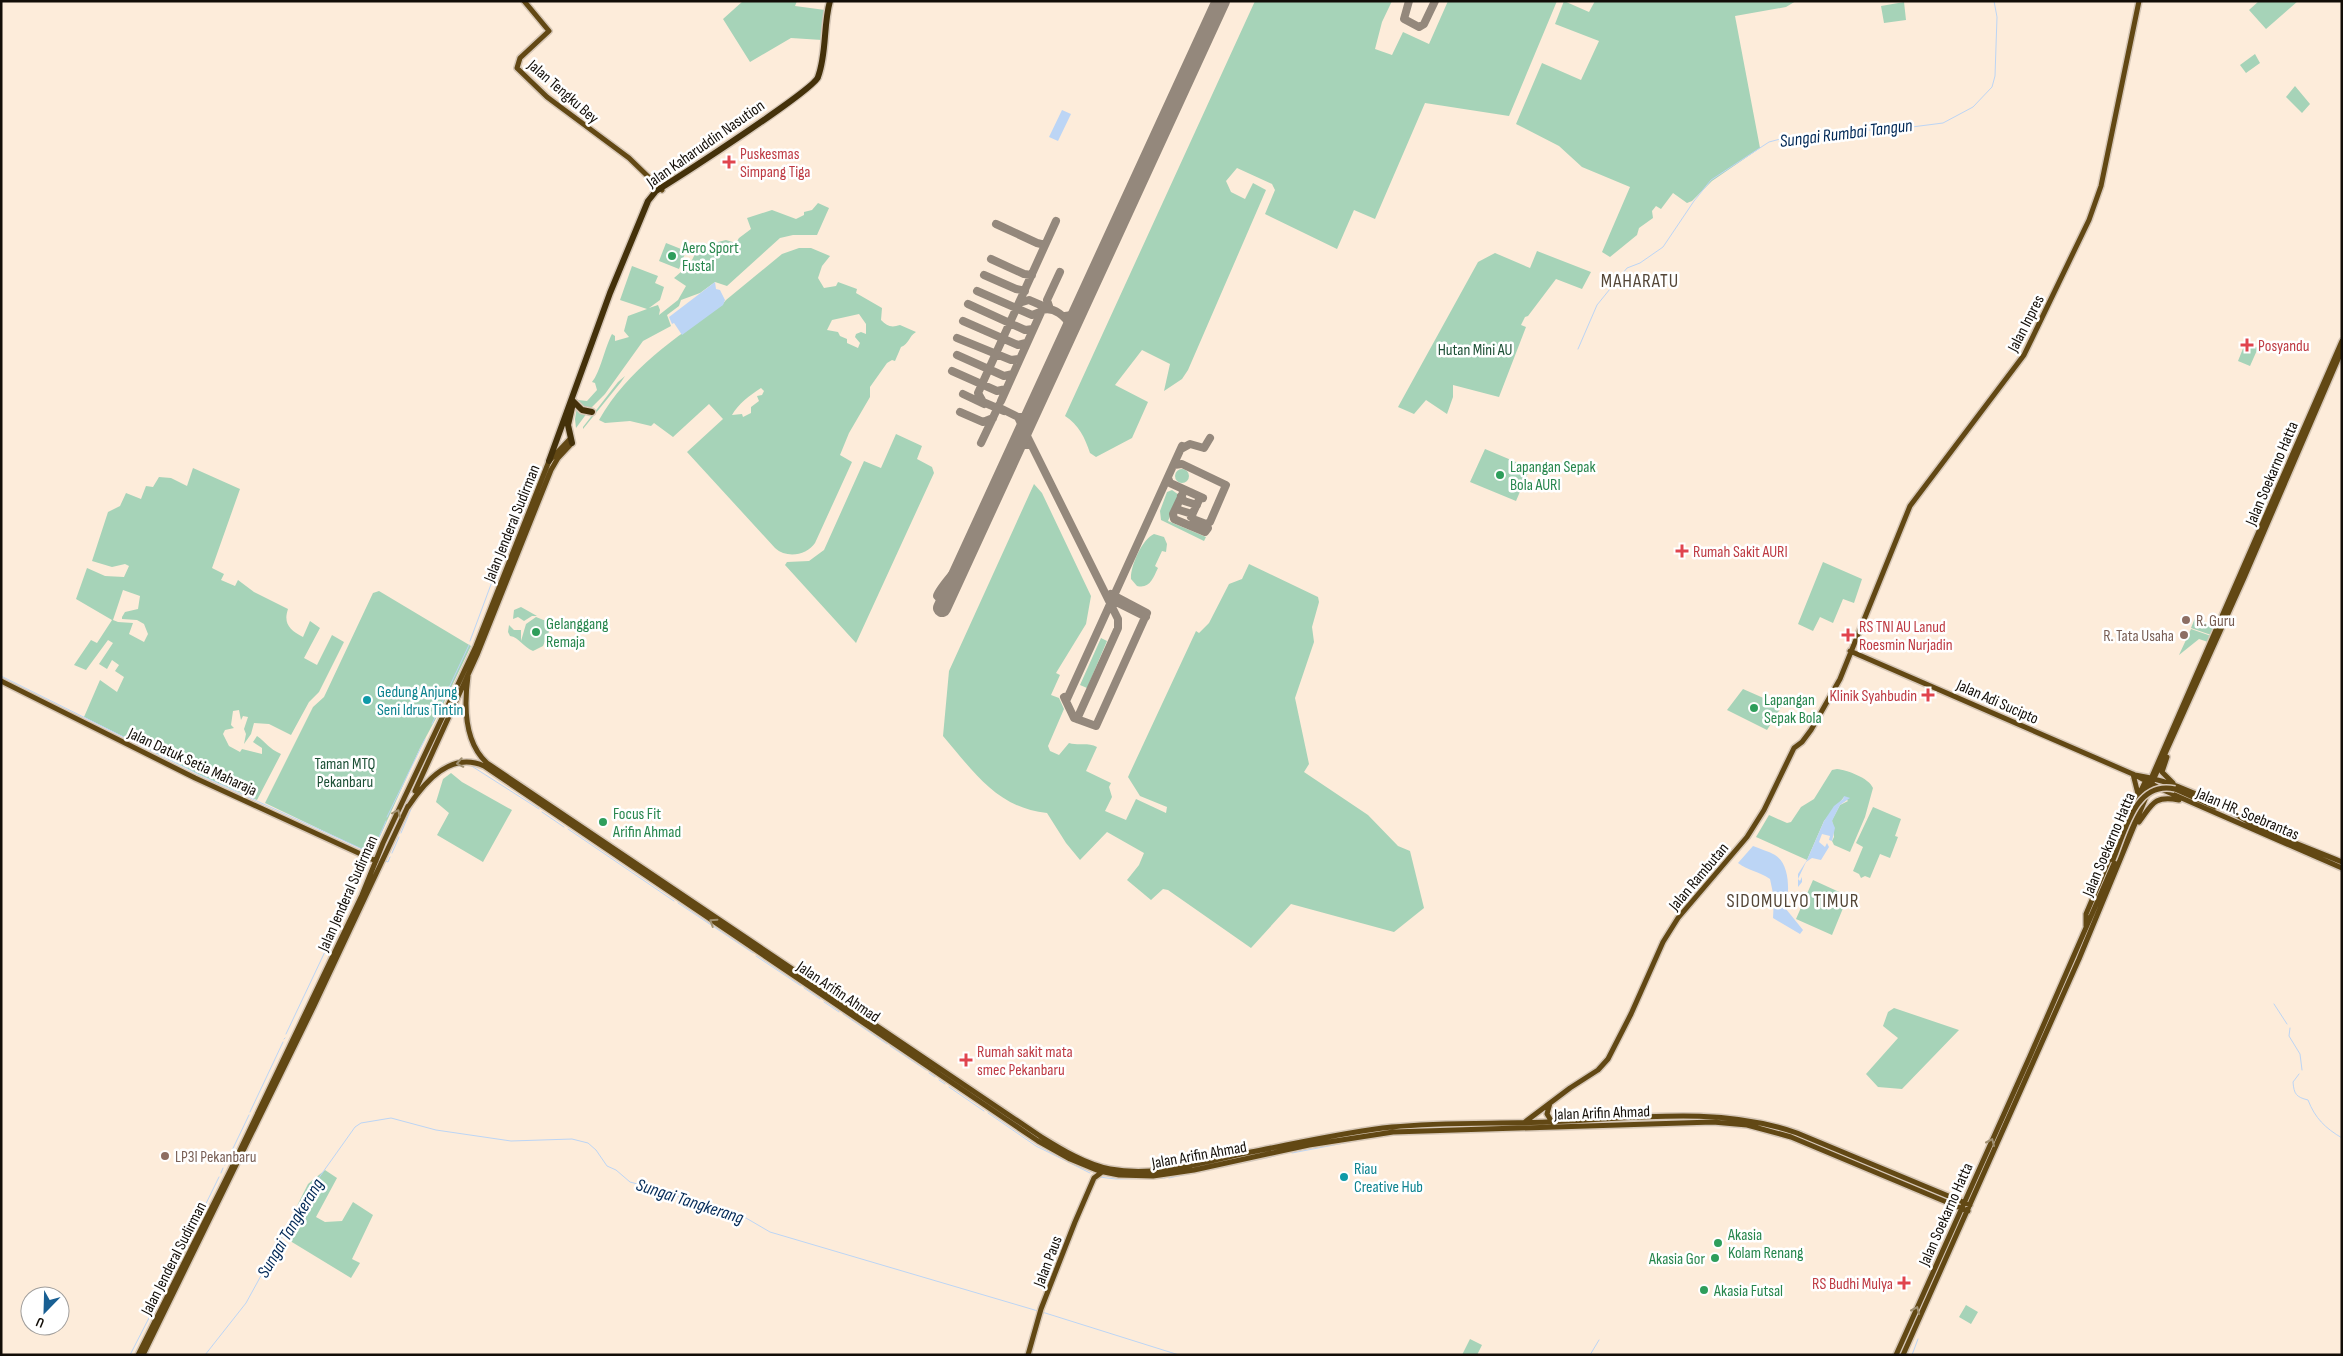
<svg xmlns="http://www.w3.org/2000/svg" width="2343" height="1356" viewBox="0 0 2343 1356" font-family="'Sofia Sans Condensed',sans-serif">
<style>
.green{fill:#a6d3b8;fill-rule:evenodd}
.water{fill:#bcd5f5}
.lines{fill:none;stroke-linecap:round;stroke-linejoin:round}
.stream{stroke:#bcd5f5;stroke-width:1}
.taxiway{stroke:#94887c;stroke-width:8}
.runway{stroke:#94887c;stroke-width:18}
.major-casing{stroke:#d7c8b8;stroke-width:8}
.highway-casing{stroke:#d7c8b8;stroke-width:9}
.major{stroke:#624814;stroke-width:5}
.highway{stroke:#44310a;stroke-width:6}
.major-bridge-casing{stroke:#d7c8b8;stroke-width:8;stroke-linecap:butt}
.major-bridge{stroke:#624814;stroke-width:5}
.oneway{stroke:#a19172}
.health-dot{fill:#e0444e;stroke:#fff;stroke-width:2}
.leisure-dot{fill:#2e9e5b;stroke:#fff;stroke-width:2}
.education-dot{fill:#8d6e63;stroke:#fff;stroke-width:2}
.culture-dot{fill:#0f9aa8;stroke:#fff;stroke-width:2}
.labels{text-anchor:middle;stroke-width:5;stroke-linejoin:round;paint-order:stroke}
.street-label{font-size:16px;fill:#120d07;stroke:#fff}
.health-label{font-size:16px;fill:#be3a42;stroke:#fff;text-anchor:start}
.leisure-label{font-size:16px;fill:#27864d;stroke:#fff;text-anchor:start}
.park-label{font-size:16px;fill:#1d5036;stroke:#fff}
.education-label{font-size:16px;fill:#785e54;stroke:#fff;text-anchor:start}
.culture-label{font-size:16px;fill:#0d838f;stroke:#fff;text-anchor:start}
.water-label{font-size:18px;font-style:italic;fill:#002856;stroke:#fff}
.quarter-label{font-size:19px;letter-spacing:1px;fill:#544637;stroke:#fff}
</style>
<rect width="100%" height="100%" fill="#fdecda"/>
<path class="green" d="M743,1h54l-2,5 30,4 -3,30 -31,-2 -41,24 -27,-43z
M1255,1h137l-10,21 -7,27 17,6 11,-23 26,12 19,-43h109l-48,115 -84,-13 -50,116 -21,-9 -17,39 -72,-35 10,-24 -3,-6 -35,-16 -11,13 5,11 14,7 8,-16 13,7 -78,180 -6,9 -18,12 6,-27 -28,-14 -27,35 33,17 -16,36 -36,19 -6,-4c-5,-15 -11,-28 -25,-37z
M1564,1l25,11 6,-11h201l-10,6 -51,9 25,132 -48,33 -20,20 -5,2 -14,-10 -12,16 -5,-3 -4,5 1,7 -14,10 -2,7 -27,22 -8,-5 28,-65 -48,-20 -23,-21 -43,-22 26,-61 39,17 18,-39 -44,-17z
M2259,1h39l-32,28 -17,-19z
M1904,2l2,18 -22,3 -3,-17z
M2255,54l5,9 -14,10 -6,-8z
M2295,86l15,18 -8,9 -16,-16z
M818,203l11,5 -12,27h-24l-13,3 -53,48 -12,-4 -15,11 -19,7 -2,6 -12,9 4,11 -28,15 -38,53 -15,15 -14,19 -1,-9 3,-19 9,1 10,-11 -2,-7 -3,-1c8,-9 13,-35 20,-48l3,2v5l14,-4 -5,-6 4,-15 19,-7 -27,-9 12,-34 26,10 -3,7 9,4 -4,13 -11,8 9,-3 2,5 -1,5 19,-15 8,-14 -12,-8 16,-14 8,-16 19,-3 1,-3 8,-2 10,3 3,-5 12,-9 -4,-11 25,-8 24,9 8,-4v-3l8,-2z
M666,243l20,8 -7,18 -20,-8z
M799,248h12l19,8 -8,10 -4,12 6,10 12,-2 2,-4 19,7 -1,4 26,15 -1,12c6,6 10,8 19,5l16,7c-7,4 -7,12 -15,15l-6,14 -3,-1 -5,3 -17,24v10l-21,36 -9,22 12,7 -37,81c-8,12 -28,16 -40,5l-88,-96 36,-33 -14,-15 -36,33 -19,-14 -3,3 -21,-5 -25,2 -6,-3c29,-51 76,-82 123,-115l4,-5 56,-46zM859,314l7,10v10l-5,-2 -5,2 -1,3 5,6 -2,5 -11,-5v-4l-7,-3 -2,-4 -11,-2 5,-10zM761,388l3,3 -2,4 -5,1 2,5 -8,6v6l-8,4 -1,-3 -10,1c6,-11 18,-20 29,-27z
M1537,251l54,21 -9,17 -26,-10 -28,37 -3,1 -4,8 5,2 -27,70 -46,-12v12l-6,17 -21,-14 -12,14 -16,-7 80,-145 17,-9 35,15z
M2251,345l7,3 -8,18 -12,-5 6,-15 5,2z
M625,376l-4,6 -38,47v-2l35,-45z
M896,434l26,12 -5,13 15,8 2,6 -78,170 -71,-78 2,-3 22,-1 15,-11 40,-89 17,7z
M1485,449l45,19 -14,33 -46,-19z
M193,468l47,21 -28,79 12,6 -3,6 14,6 3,-6 16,12 34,17c-5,15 2,21 15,28l7,-16 10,7 -16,30 13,7 15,-30 12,7 -25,50 -10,10 -18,33 -22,-11 -15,-1 -3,11 -7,10 2,-10 -2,-5 4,-12 -5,-1 -2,4 -2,-10 -6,1 -2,14 3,3 -9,2 -2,4 6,12 11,6 2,-3 20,5v-6l-9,-6 4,-6c10,7 11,12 24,18l-24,46 -55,-24 -118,-59 16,-37 17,12 7,-15 -9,-6 4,-6 -7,-5 -5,9 -8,-5 14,-21 -5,-3 -22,30 -12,-5 17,-25 6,3 15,-23 -36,-21 11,-31 18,8 19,1 5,-11 -4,-2 -13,3 -20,-6 16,-49 12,-6 6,-13 15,6 5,-13 7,1 6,-10 12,1 16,8zM123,590l17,6 -2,13 -13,3 -3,5v2l15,1 7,4 4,10 -4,8 -15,-8 4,-11 -15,-1 -5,-2z
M1175 476a7 7 0 1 1 14 0a7 7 0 1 1-14 0Z
M1034,484l8,9 49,103 -5,28 -30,49 4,2 -9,20 8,3 5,11 -16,37 2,5 9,4 10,-12c10,3 19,-1 28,4l-11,24 25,12 -2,4 3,10 -7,14 21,9 10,-21 30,14 1,-6 -27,-11 -12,-19 68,-146 3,2 10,-10 20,-39 13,-5 7,-15 69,33 1,5 -7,25 2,15 -19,56 14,66 -5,8 64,43 30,31 12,5 14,57 -30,24 -103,-28 -40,44 -83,-58 -5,-1 -12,11 -24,-20 12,-15 5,-12 -37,-21 -27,28 -14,-17 -19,-30c-50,-5 -73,-41 -104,-77l6,-65z
M1172,490l7,5 -11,26 38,16 -2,4 -43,-21 -1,-9 7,-19z
M1154,534l10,3 3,7 -1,8 -4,-1 -7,15 3,2c-5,10 -8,21 -21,18l-6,-7c-1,-12 11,-40 23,-45z
M1823,562l39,17 -8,24 -11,-4 -10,24 -13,-6 -7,14 -15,-7z
M379,591l92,55 -30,63 -21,39 -48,106 -107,-51 48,-96 11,-10 49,-104z
M521,607l16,9h-5l-8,5 -6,-4 -5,2 1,-9z
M536,617l10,4 4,8 -7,17 -10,5c-10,-4 -14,-14 -23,-15l-2,-4 1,-7 5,5h7v11l5,-17z
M2195,618l20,8 -4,9 -20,-7z
M2191,629l20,7 -3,6 -9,-3 -20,16z
M1101,638l6,3 -20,47 -7,-3z
M1743,689l39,17 -15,24 -40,-20z
M1837,769c10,1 32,9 36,19l-8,29 -15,35 -16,-7 -2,-4 2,-4 -2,-17 8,-15 8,-4 -4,-4 -20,24 -17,39 -51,-23 13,-22 18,8 4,-1 10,-15 13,-8 18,-29z
M451,773l11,9 50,28 -29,52 -46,-27 12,-22 -13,-11 7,-23z
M1873,807l28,12 -6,17 3,1 -8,21 -10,-4 -10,24 -5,-2 -4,2 -2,-4 -6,-3 10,-24 -7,-4z
M1813,880l35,16 -16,39 -36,-16z
M1894,1008l65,22 -57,59 -24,-2 -12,-13 32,-36 -15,-12 5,-14z
M325,1170l12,8 -21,39 9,5 17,-1 11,-19 20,13 -21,44 8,4 -9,15 -69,-42 26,-52z
M1966,1305l12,7 -7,12 -12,-7z
M1470,1339l12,6 -5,10h-15z"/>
<path class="water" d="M1062,110l9,4 -13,27 -9,-4z
M715,282l1,7 4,1 5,10 -2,5 -41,30 -8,-12 -2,1 -3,-7z
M1844,796l6,2 -10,7 -8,16 3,7 -3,13 -3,-1 1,-4 -8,-2 -3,8 6,5 2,-4 2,4 -8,13 -9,-2 -6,4 -8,17 2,2 2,-4v5l-4,5v-13l9,-14 17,-39 10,-15 9,-7z
M1753,846c7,3 15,5 22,9 16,10 14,38 11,54l17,21 -3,4 -27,-16 1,-20 -4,-19c-12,-8 -21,-8 -32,-16z"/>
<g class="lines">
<path class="stream" d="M1578,349l19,-44 30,-37 13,-5 23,-16 31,-46 17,-21 58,-38 19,-5 34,-4 82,-5 39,-5 30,-16 19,-20 3,-11 2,-59 -3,-16
M510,530l4,-12
M499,560l9,-26
M494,576l4,-12
M470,641l23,-62
M1,676l201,100 171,78
M432,724l37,-79
M470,765l69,44
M542,812l22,15
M387,817l38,-78
M568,829l106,72
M401,833l13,-31
M372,853l14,-32
M392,853l7,-16
M385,861l3,1 2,-5
M363,873l6,-13
M355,889l6,-13
M353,894v-1
M678,903l75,50
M333,935l18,-37
M756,956l45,30
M804,988l16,11
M824,1002l15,10
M2274,1004l13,20
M843,1014l44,30
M2290,1028l-1,8 11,18 2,16
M286,1034l45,-95
M284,1039l1,-1
M890,1046l36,24
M929,1073l6,4
M2299,1074l-6,8c1,12 3,15 15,18 7,18 17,28 34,38
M939,1080l6,4
M949,1087l35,24
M250,1112l33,-70
M988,1113l48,33 54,27
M1292,1153l68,-13
M225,1165l24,-50
M1197,1172l78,-16
M221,1173l2,-5
M1099,1177l17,2 49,-1
M1169,1178l23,-5
M194,1228l25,-51
M172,1273l20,-41
M1042,1312l137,43
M130,1355l40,-78
M205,1355l41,-52 50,-91 11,-9 11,-24 37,-52 6,-4 30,-5 45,12 75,11 61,-2 16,4 8,7 11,16 9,4 14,12 33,9 67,25 16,2 24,14 268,79
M1590,1355l9,-15
M1912,1355l6,-16"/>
<path class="taxiway" d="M1409,1l-5,18 15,8 5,-3 11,-23
M996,224l41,19 8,2
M991,259l33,15 8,1
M984,275l32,14 9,2
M977,291l55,24 8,-3
M1019,303l10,-3 21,9 -3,-9 13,-28
M968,304l57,26 8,-1
M1065,316l7,-1 7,-5
M963,321l55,24 8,-2
M957,338l54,22 8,-1
M957,355l47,21 9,-2
M952,371l45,20 9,-2
M963,394l21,10
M1001,401l41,-91c12,-4 24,7 29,17l-2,5
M1002,409l16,8 6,13
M1004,411l-21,-9 -5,-9 78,-172
M960,412l23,10 10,-4
M1018,417h7l7,-4
M1026,426l1,10 91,183v9l-41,91
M981,443l18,-38
M1017,445h14
M1181,449l9,-5 14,4 6,-10
M1174,465l8,-1 44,21 -16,37 -4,2 2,4 -3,4 -31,-13 -1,-5 10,-21 -1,-4
M1168,478l2,5 33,15
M1181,496l3,5 13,4
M1177,507l2,3 13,4 1,5 13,5
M1191,517l8,-17 -1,-4
M955,580l-4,19 -4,3 -5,-1 -5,-5c1,-7 22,-29 28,-37
M1110,599l36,18
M1064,697l10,21 22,8 51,-113 -36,-19
M1066,701l116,-255"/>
<path class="runway" d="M942,608l279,-607"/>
<g class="major-casing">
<path id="major" d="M524,1l25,30 -29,27 -3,10 30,29 82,61 33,32
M1850,651l285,124c41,6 79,27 114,47 30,16 62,27 93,40
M468,676c-4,29 -4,66 19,87l553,373c21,13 45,28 70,33 47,9 95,-8 141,-17 47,-9 94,-20 141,-25 52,-5 104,-3 155,-5 83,-3 171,-17 250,11l173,72
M1,681l194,97 181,83
M2167,757l-5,15 11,11
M2133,774l5,20
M2137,776l24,13 181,79
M2175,789l40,18
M415,791l62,-136 74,-185 7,-12 14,-15
M408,807c17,-26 43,-56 76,-41l554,375 32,18 29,12 20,4 34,1 41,-6 115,-25 84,-13 320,-10 34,3 44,12 177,74
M2129,815l17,-35
M2139,822c13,-17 14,-27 40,-22
M2086,926v-12l34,-80
M1550,1103l-3,11 5,8
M1525,1122l45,-34 28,-18 10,-11 23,-45 32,-72 15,-24 69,-81 17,-27 30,-62 8,-6 9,-12 29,-51 70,-173 114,-151 65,-135 12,-34 38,-185
M138,1355l93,-186 131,-274 21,-52 93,-197 73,-185 21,-22
M143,1355l171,-349 94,-200
M1028,1355l13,-46 34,-87 19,-44 8,-6
M1896,1355l134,-299 312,-715
M1903,1355l176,-396 72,-174 93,-207 98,-228"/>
</g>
<g class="highway-casing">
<path id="highway" d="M573,401l9,9 10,2
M572,443l-4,-18 5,-22
M549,461l61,-168 38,-92 8,-10c21,-13 158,-101 162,-114 9,-24 5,-51 12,-76"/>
</g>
<use href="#major" class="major"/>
<use href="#highway" class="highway"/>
<g class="major-bridge-casing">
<path id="major-bridge" d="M2113,860c12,-28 22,-80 62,-71"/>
</g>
<use href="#major-bridge" class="major-bridge"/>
</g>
<defs><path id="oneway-chevron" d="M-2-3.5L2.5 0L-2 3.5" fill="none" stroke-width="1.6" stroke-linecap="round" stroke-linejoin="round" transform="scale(1.25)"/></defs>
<g class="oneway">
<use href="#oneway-chevron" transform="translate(460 763) rotate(169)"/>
<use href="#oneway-chevron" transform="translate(397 813) rotate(-64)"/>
<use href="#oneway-chevron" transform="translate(713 922) rotate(-147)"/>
<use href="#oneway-chevron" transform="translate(1991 1142) rotate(-66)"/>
<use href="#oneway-chevron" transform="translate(1916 1310) rotate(-66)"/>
</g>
<g class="health-dot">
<path d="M726.5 154.5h5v5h5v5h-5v5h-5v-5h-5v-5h5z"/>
<path d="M2244.5 337.5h5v5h5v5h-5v5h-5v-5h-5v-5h5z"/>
<path d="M1679.5 543.5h5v5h5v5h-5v5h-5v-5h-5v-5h5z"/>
<path d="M1845.5 627.5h5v5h5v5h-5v5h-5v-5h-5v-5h5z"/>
<path d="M1925.5 687.5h5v5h5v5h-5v5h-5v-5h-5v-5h5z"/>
<path d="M963.5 1052.5h5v5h5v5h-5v5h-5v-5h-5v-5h5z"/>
<path d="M1901.5 1275.5h5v5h5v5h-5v5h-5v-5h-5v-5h5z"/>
</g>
<g class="leisure-dot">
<circle cx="672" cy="256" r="5"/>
<circle cx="1500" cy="475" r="5"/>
<circle cx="536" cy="632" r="5"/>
<circle cx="1754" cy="708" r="5"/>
<circle cx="603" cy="822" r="5"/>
<circle cx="1718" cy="1243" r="5"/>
<circle cx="1715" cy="1258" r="5"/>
<circle cx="1704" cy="1290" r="5"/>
</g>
<g class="education-dot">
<circle cx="2186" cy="620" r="5"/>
<circle cx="2184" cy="635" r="5"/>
<circle cx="165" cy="1156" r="5"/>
</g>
<g class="culture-dot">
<circle cx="367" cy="700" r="5"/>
<circle cx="1344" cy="1177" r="5"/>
</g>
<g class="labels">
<g class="street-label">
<text transform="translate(564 91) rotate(41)" y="6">Jalan Tengku Bey</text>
<text transform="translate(705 143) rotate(-35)" y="6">Jalan Kaharuddin Nasution</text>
<text transform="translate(2025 323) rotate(-63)" y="6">Jalan Inpres</text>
<text transform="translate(2271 473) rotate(-67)" y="6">Jalan Soekarno Hatta</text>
<text transform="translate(511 523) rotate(-68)" y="6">Jalan Jenderal Sudirman</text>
<text transform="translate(1998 701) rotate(24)" y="6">Jalan Adi Sucipto</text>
<text transform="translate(193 761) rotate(25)" y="6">Jalan Datuk Setia Maharaja</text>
<text transform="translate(2248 813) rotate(23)" y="6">Jalan HR. Soebrantas</text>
<text transform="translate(2108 844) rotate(-67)" y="6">Jalan Soekarno Hatta</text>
<text transform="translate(1698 876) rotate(-50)" y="6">Jalan Rambutan</text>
<text transform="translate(347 893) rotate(-66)" y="6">Jalan Jenderal Sudirman</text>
<text transform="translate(839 991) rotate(34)" y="6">Jalan Arifin Ahmad</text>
<text transform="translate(1602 1112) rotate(-2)" y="6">Jalan Arifin Ahmad</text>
<text transform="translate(1199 1154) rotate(-10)" y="6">Jalan Arifin Ahmad</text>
<text transform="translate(1945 1214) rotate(-66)" y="6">Jalan Soekarno Hatta</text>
<text transform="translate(173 1258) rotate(-63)" y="6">Jalan Jenderal Sudirman</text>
<text transform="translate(1047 1261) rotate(-69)" y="6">Jalan Paus</text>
</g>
<g class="health-label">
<text x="740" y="159">Puskesmas<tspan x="740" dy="18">Simpang Tiga</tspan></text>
<text x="2258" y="351">Posyandu</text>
<text x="1693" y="557">Rumah Sakit AURI</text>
<text x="1859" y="632">RS TNI AU Lanud<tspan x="1859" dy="18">Roesmin Nurjadin</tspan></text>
<text x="1917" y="701" text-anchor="end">Klinik Syahbudin</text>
<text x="977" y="1057">Rumah sakit mata<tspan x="977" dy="18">smec Pekanbaru</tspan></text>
<text x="1893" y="1289" text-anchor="end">RS Budhi Mulya</text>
</g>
<g class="leisure-label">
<text x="682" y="253">Aero Sport<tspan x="682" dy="18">Fustal</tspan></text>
<text x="1510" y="472">Lapangan Sepak<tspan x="1510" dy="18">Bola AURI</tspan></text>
<text x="546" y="629">Gelanggang<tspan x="546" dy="18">Remaja</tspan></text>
<text x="1764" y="705">Lapangan<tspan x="1764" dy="18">Sepak Bola</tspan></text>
<text x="613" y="819">Focus Fit<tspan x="613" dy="18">Arifin Ahmad</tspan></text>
<text x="1728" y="1240">Akasia<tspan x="1728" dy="18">Kolam Renang</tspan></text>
<text x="1705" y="1264" text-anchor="end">Akasia Gor</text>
<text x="1714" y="1296">Akasia Futsal</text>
</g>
<g class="park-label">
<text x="1475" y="355">Hutan Mini AU</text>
<text x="345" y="769">Taman MTQ<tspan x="345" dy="18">Pekanbaru</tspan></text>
</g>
<g class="education-label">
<text x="2196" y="626">R. Guru</text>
<text x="2174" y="641" text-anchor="end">R. Tata Usaha</text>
<text x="175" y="1162">LP3I Pekanbaru</text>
</g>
<g class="culture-label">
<text x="377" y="697">Gedung Anjung<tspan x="377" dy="18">Seni Idrus Tintin</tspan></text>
<text x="1354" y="1174">Riau<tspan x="1354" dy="18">Creative Hub</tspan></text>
</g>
<g class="water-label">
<text transform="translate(1846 133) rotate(-7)" y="6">Sungai Rumbai Tangun</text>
<text transform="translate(690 1201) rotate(18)" y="6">Sungai Tangkerang</text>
<text transform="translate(290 1228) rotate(-59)" y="6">Sungai Tangkerang</text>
</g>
<g class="quarter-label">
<text x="1640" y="287">MAHARATU</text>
<text x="1793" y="907">SIDOMULYO TIMUR</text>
</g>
</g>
<rect width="2343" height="1356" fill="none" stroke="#120d07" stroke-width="5"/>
<g transform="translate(45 1311) rotate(203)"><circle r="24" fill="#ffffff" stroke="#a09e9c"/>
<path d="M0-4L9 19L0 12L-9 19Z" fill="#185f93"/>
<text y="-8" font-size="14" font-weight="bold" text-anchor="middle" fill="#120d07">U</text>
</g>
</svg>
